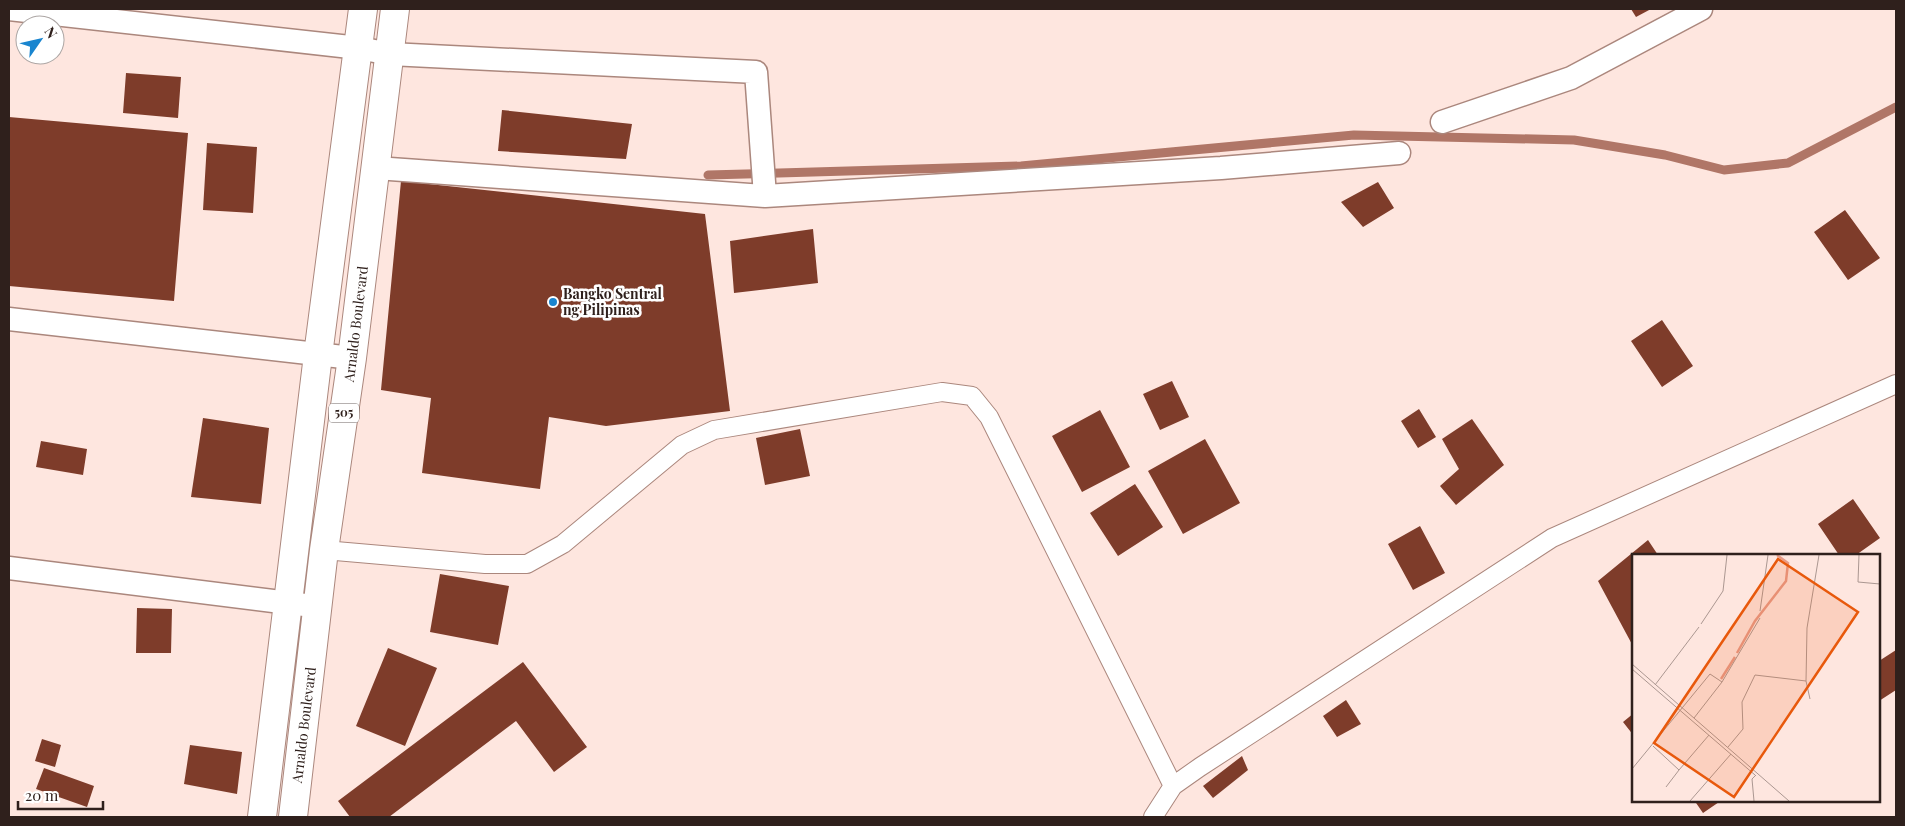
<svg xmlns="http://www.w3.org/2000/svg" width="1905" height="826" viewBox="0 0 1905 826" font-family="'Playfair Display',serif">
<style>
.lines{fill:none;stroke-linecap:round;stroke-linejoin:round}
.stream{stroke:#b07667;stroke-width:9}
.building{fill:#7e3c2a}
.pedestrian-casing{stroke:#ab877d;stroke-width:20}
.minor-casing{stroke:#ab877d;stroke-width:25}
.trunk-casing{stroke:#ab877d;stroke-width:30}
.pedestrian{stroke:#fff;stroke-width:18}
.minor{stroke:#fff;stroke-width:22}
.trunk{stroke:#fff;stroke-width:28}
.poi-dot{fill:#1985cf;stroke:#fff;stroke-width:2}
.labels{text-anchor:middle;stroke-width:5;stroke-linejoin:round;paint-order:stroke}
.shield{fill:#fff;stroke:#6d6360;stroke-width:1}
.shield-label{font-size:12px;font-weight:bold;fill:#2f201c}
.poi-label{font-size:14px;font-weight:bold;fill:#2f201c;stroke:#fff;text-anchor:start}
.street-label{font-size:14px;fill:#2f201c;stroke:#fff}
.inset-river{fill:none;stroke:#e89b87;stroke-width:2.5}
.inset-road{fill:none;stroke:#ab9791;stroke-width:1}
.view{fill:#e8590c;fill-opacity:0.15;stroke:#e8590c;stroke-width:2.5}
.inset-edge{fill:none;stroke:#2f201c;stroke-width:2.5}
</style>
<rect width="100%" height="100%" fill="#fee6df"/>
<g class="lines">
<path class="stream" d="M708,175l313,-9 333,-31 220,5 91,15 59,15 64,-7 108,-56"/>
</g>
<path class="building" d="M1631,9h20l-15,8z
M126,73l55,4 -3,41 -55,-5z
M502,110l130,14 -6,35 -128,-8z
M9,117l179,16 -14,168 -165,-15z
M207,143l50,4 -4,66 -50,-3z
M401,181l304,33 25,197 -124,15 -57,-9 -9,72 -118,-16 9,-75 -50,-8z
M1378,182l16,26 -31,19 -22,-25z
M1845,210l35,48 -32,22 -34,-48z
M813,229l5,54 -84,10 -4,-52z
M1662,320l31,46 -31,21 -31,-46z
M1172,381l17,36 -29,13 -17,-36z
M1419,409l17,28 -18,11 -17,-27z
M1100,410l30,57 -48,25 -30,-56z
M203,418l66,10 -8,76 -70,-7z
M1472,419l32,46 -48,40 -16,-19 19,-17 -17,-30z
M800,429l10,47 -45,9 -9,-47z
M1205,439l35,64 -57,31 -35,-63z
M41,441l46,8 -4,26 -47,-8z
M1135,484l28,43 -45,29 -28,-43z
M1853,499l27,39 -24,17h-17l-21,-31z
M1420,526l25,47 -32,17 -25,-46z
M1648,540l10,15h-24v93l-36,-67z
M440,574l69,12 -11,59 -68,-13z
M137,608l35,1 -1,44h-35z
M388,648l49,20 -32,78 -49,-20z
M1896,650v40l-17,11v-40z
M523,662l64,85 -33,25 -38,-51 -127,96h-39l-12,-16z
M1346,700l15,24 -24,13 -14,-21z
M1634,713v23l-11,-14z
M42,739l19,6 -6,22 -20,-6z
M190,745l52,7 -5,42 -53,-10z
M1242,756l6,14 -35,28 -10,-12z
M44,768l50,18 -7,21 -51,-18z
M1694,800h28l-19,13z"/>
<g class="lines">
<g class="pedestrian-casing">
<path id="pedestrian" d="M324,550l161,14h42l36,-20 119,-99 32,-15 228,-38 30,4 17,21 184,369 27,-19 352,-229 344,-154
M1153,817l20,-31"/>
</g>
<g class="minor-casing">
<path id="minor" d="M9,9l350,39 31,6 366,18 9,124
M1442,122l129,-44 130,-69
M376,168l389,28 456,-28 178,-15
M9,319l343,39
M9,568l296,37"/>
</g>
<g class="trunk-casing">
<path id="trunk" d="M262,817l56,-462 45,-346
M293,817l31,-267 28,-192 43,-349"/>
</g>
<use href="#pedestrian" class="pedestrian"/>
<use href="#minor" class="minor"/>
<use href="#trunk" class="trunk"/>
</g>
<circle class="poi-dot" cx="553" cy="302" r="5"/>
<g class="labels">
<rect class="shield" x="329" y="403.5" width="30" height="19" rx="4"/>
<g class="shield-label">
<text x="344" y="417">505</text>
</g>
<g class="poi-label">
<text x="563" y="299">Bangko Sentral<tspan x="563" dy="16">ng Pilipinas</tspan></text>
</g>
<g class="street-label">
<text transform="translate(356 324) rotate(-83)" y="5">Arnaldo Boulevard</text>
<text transform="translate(304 725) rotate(-83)" y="5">Arnaldo Boulevard</text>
</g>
</g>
<g transform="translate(1632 554)">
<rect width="248" height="248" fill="#fee6df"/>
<path class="inset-river" d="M105,99l18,-32 31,-40 2,-18 -11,-8M89,125l14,-22"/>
<path class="inset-road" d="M227,1l-1,27 22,2M128,57l8,-56M69,70l22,-33 4,-36M0,110l157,137M0,115l123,106M174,127l4,18M23,131l44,-58M62,164l28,-36 38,-64M21,192l26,24 30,-35M96,193l15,-18 -1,-27 13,-27 51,6 1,-53 12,-73M0,215l78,-95 12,8M34,233l13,-17M58,247l41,-47M122,247l-2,-22 4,-4"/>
<path class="view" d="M146,5l80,53 -124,185 -80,-54z"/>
<rect width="248" height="248" class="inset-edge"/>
</g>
<rect width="1905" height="826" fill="none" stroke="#2f201c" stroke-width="20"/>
<g transform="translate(40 40) rotate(56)"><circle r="24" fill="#ffffff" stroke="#aca6a4"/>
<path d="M0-4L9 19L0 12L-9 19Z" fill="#1985cf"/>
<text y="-8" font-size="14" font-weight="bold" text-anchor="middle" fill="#2f201c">N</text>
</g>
<path d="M18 801v8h85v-8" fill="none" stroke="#2f201c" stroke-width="2.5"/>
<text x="25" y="801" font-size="15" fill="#2f201c" stroke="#ffffff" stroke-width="4" paint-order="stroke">20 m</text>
</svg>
